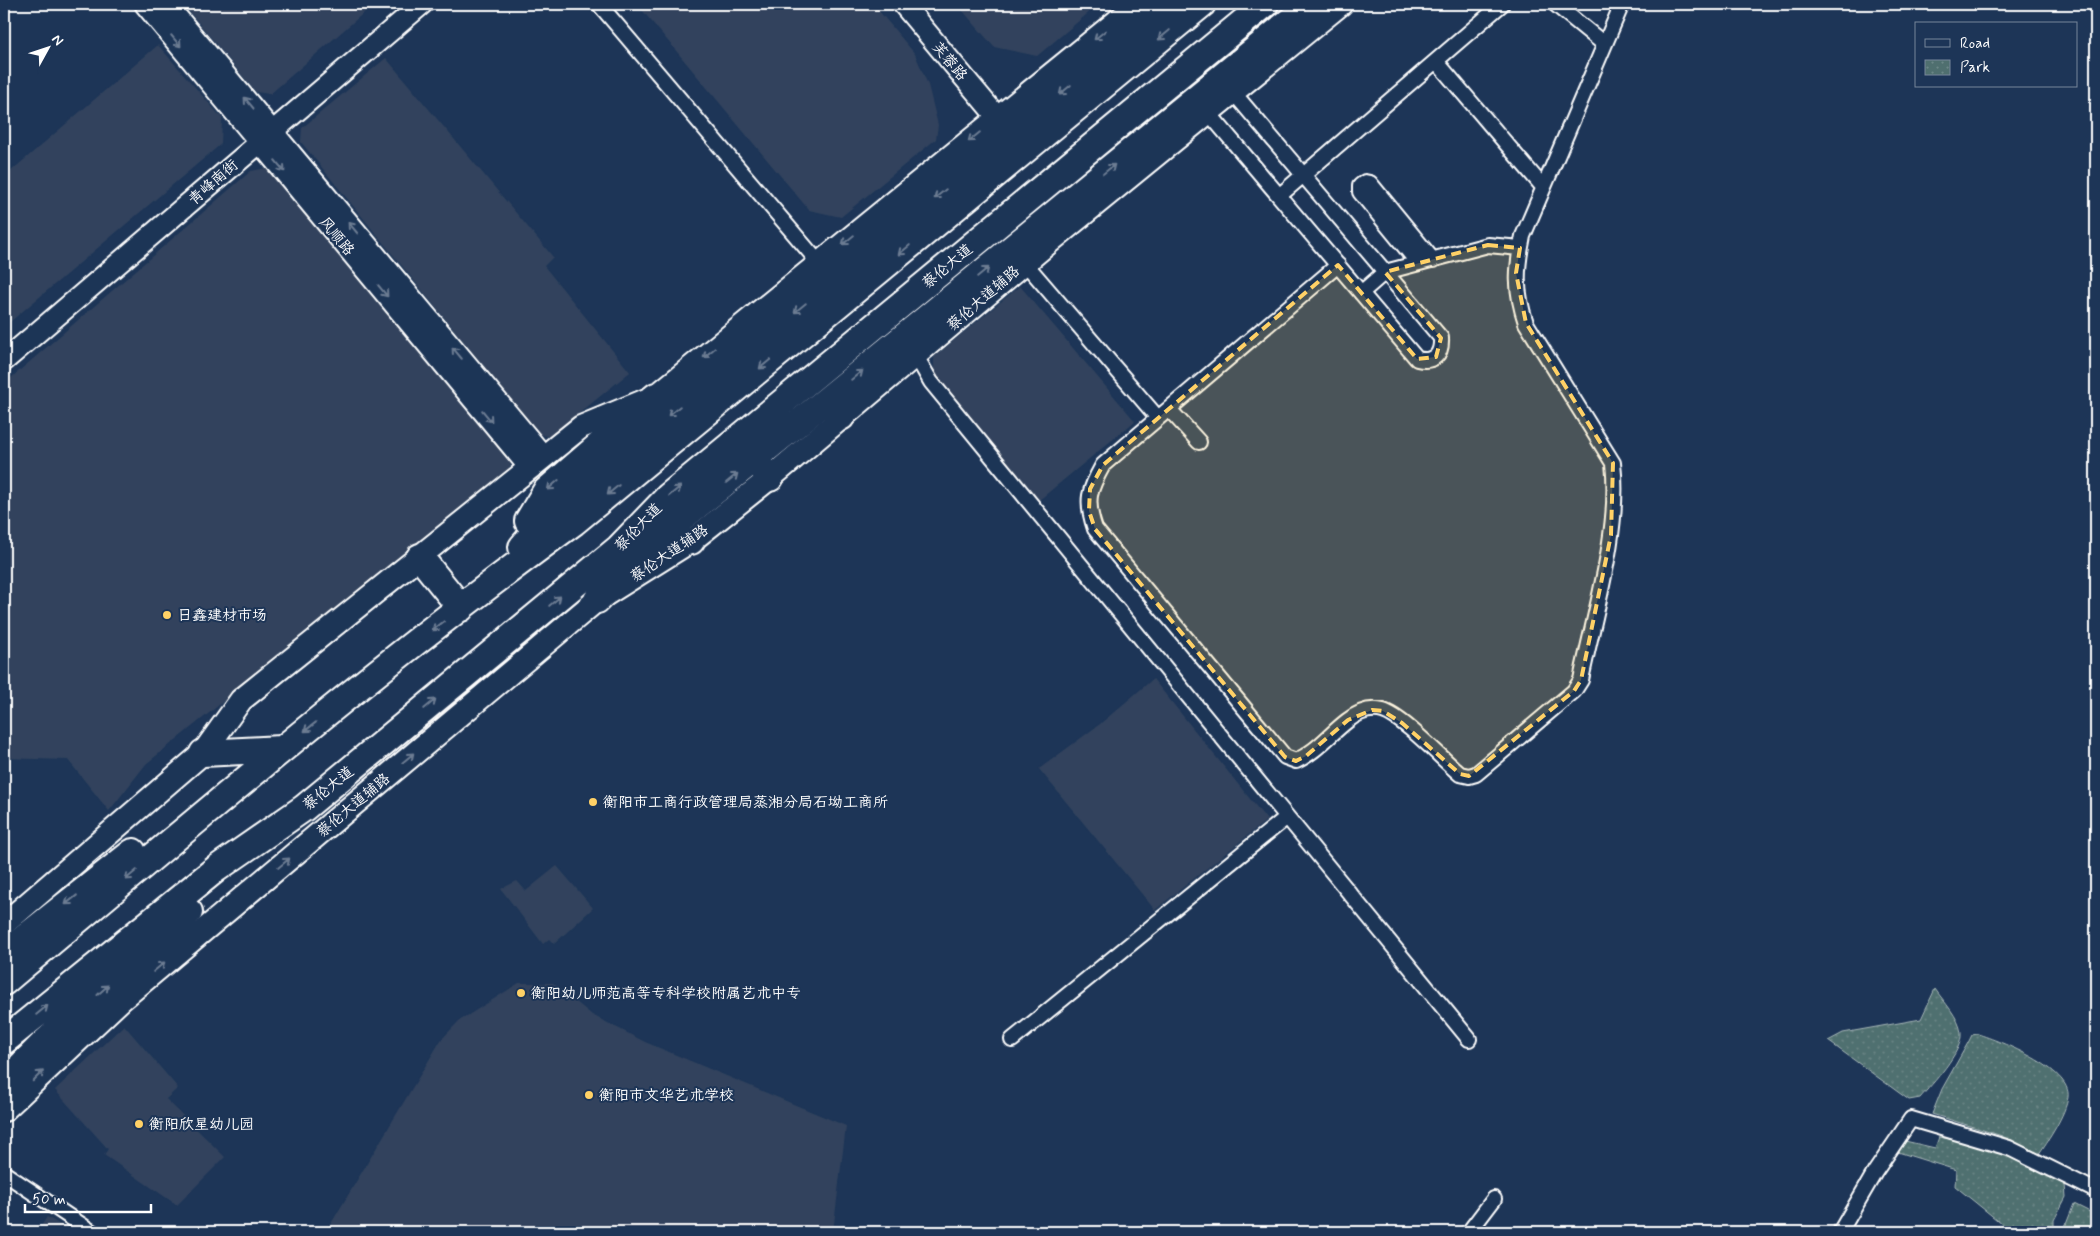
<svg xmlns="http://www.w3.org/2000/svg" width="2100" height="1236" viewBox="0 0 2100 1236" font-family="Mynerve,'LXGW WenKai TC',sans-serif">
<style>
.built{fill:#32435d}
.park{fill:url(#park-dots);stroke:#a7b7b7}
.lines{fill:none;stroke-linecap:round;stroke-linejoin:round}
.street-casing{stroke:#fff;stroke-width:18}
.secondary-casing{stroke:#fff;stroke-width:24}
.primary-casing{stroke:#fff;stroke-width:26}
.highway-casing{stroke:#fff;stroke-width:30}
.street{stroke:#1d3557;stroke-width:14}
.secondary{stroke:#1d3557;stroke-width:20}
.primary{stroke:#1d3557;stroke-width:22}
.highway{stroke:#1d3557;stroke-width:26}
.oneway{stroke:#6c7c92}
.marked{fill:#ffd166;fill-opacity:0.2;stroke:#ffd166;stroke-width:4;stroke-dasharray:10 6;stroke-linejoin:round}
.poi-dot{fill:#ffd166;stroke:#1d3557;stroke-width:2}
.labels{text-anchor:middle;stroke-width:4;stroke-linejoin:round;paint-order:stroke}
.street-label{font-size:15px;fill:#fff;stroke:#1d3557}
.poi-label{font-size:15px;fill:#fff;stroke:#1d3557;text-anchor:start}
</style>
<defs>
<pattern id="park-dots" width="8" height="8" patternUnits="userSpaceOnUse" patternTransform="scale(1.25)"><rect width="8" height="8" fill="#4f6f6f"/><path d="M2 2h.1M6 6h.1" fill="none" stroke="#698585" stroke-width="1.8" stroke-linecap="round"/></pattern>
</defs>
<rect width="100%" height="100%" fill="#1d3557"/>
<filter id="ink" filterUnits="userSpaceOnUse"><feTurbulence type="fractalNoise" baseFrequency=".02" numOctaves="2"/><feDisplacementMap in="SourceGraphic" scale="10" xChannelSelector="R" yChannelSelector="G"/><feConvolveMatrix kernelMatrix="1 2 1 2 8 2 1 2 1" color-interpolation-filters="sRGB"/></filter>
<g filter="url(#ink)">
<path class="built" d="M183,4h191l-104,90 -14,-2z
M637,4h236l42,50 13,31 10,40 -2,14 -95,78 -32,-7z
M957,4h142l-62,52 -43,-9z
M158,45l64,73 -1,26 -217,183v-150z
M386,58l167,199 -9,9 86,106 -80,65 -11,-3 -238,-292 1,-14z
M267,168l245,294 -5,10 -361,292 -37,47 -41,-51 -64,-2v-374l247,-213z
M1020,286l115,135 -97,80 -104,-127v-17z
M1153,679l114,141 -112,90 -116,-141 61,-45z
M557,866l36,42 -39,36 -5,-5 -6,5 -42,-55 16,-8 9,10z
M519,983h34l39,32 53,27 201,84 -13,106h-507l115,-192 18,-19z
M124,1025l54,63 -12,11 59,58 -48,48 -73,-50 4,-6 -53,-59z
M47,1217l25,15h-35z"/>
<path class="park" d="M1935,989c9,13 24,28 26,44 2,19 -29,51 -41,65l-11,2 -81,-59 15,-8 78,-14z
M1978,1034c22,7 94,35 90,63 -2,17 -20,44 -30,58l-36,-19 -70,-22 10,-25 27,-48 3,-6z
M1939,1137c44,8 89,22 126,48l1,12 -12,23v12h-42l-57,-46 1,-16 -58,-18 7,-11 30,7z
M2074,1204l22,11v17h-33z"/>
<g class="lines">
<g class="street-casing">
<path id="street" d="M599,4l220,259
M1555,4l49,40
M1436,61l107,126
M1208,112l209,247c17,4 25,-4 24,-21l-208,-246
M1279,196l223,-192
M1025,263l133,155
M1418,263l-58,-71v-6l5,-4 5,1 63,77
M1338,265l-235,200c-14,25 -18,35 -8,64l190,228 11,4c20,-9 34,-27 51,-40 10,-8 22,-14 36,-10 20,6 59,48 77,63l9,2 7,-2 98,-83 7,-11c13,-65 40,-151 32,-217l-87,-140c-11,-33 -10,-53 -3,-87l99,-232
M1361,293l24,-21 103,-27 32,3
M916,356l15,26 538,657
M1169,409l30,33
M1012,1040l275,-223
M4,1173l88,59
M1469,1232l25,-33
M1840,1232l35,-60 36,-53 98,29 87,43"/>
</g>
<g class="secondary-casing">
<path id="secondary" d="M145,4l385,464
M166,4l378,453
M903,4l95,114
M4,361l418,-357"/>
</g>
<g class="primary-casing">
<path id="primary" d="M4,924l199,-171 38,-53 340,-273 75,-31 482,-392
M4,1110l118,-111 475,-399 94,-59 79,-63 283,-239 288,-235"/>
</g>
<g class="highway-casing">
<path id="highway" d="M827,400l14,17
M755,459l15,19
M528,521l18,-30 110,-95
M522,547l37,-43 611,-500
M619,548l30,-3 662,-541
M420,557l41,51
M597,600l52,-55 42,-4
M203,753l78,-4
M4,954l129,-102
M4,982c187,-157 372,-316 570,-460l628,-518
M4,1041l212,-172 88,-61 315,-260 50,-52 596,-492
M4,1083l40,-40 145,-131"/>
</g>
<use href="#street" class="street"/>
<use href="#secondary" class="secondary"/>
<use href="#primary" class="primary"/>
<use href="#highway" class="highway"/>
</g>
<defs><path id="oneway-shaft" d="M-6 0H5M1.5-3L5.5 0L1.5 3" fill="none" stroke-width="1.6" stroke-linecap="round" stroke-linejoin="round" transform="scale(1.25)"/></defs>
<g class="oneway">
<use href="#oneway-shaft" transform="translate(1100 35) rotate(141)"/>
<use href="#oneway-shaft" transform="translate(1164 35) rotate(140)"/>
<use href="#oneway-shaft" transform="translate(176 41) rotate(50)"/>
<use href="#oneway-shaft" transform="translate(1065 90) rotate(140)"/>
<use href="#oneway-shaft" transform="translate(249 103) rotate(-130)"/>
<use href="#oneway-shaft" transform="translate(974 137) rotate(141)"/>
<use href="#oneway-shaft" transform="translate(280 166) rotate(50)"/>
<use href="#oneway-shaft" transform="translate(1109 169) rotate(-39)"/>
<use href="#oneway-shaft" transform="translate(940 194) rotate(141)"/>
<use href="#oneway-shaft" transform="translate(353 228) rotate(-130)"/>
<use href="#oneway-shaft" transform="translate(848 240) rotate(141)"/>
<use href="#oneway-shaft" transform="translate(904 250) rotate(140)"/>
<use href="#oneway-shaft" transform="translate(983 272) rotate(-39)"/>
<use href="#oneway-shaft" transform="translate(383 291) rotate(50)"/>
<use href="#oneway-shaft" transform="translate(800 308) rotate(141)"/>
<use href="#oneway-shaft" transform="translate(457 353) rotate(-130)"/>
<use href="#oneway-shaft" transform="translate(709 353) rotate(141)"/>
<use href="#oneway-shaft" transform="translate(765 364) rotate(140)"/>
<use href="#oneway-shaft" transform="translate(857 375) rotate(-39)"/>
<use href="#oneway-shaft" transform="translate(674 411) rotate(141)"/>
<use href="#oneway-shaft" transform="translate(487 416) rotate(50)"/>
<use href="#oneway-shaft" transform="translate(732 478) rotate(-39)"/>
<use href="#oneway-shaft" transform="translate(553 485) rotate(139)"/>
<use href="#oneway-shaft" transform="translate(613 490) rotate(140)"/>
<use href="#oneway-shaft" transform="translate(675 491) rotate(-40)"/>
<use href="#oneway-shaft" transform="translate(555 601) rotate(-40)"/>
<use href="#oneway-shaft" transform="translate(438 626) rotate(142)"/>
<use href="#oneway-shaft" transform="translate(430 704) rotate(-40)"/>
<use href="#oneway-shaft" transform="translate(310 727) rotate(142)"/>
<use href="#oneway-shaft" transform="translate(408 758) rotate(-40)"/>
<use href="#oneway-shaft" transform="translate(284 863) rotate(-40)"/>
<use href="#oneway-shaft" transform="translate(131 875) rotate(140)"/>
<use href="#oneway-shaft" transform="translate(71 900) rotate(142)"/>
<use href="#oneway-shaft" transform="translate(159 967) rotate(-40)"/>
<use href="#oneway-shaft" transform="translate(103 990) rotate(-42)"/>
<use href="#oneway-shaft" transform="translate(42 1010) rotate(-39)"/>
<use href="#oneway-shaft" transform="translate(38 1076) rotate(-45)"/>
</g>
</g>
<path class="marked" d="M1488,245l32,3 -4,25 10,50 87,140 -2,72 -30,145 -7,11 -105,85 -9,-2 -58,-51 -19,-12 -11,-1 -24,10 -42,36 -10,5 -11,-4 -190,-228 -6,-18 1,-22 13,-24 235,-200 79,94 19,-2 5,-19 -56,-66z"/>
<g class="poi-dot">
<circle cx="167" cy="615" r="5"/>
<circle cx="593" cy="802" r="5"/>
<circle cx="521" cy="993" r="5"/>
<circle cx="589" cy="1095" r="5"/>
<circle cx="139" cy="1124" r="5"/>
</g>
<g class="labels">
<g class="street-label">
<text transform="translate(950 61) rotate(50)" y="5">芙蓉路</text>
<text transform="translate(213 182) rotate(-41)" y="5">青峰南街</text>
<text transform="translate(337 236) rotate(50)" y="5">风顺路</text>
<text transform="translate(947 266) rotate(-40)" y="5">蔡伦大道</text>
<text transform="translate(983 298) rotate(-41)" y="5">蔡伦大道辅路</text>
<text transform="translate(638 527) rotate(-46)" y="5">蔡伦大道</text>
<text transform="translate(669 553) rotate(-34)" y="5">蔡伦大道辅路</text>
<text transform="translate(328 788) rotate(-39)" y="5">蔡伦大道</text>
<text transform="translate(353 805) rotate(-40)" y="5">蔡伦大道辅路</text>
</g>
<g class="poi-label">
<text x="177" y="620">日鑫建材市场</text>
<text x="603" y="807">衡阳市工商行政管理局蒸湘分局石坳工商所</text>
<text x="531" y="998">衡阳幼儿师范高等专科学校附属艺术中专</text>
<text x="599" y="1100">衡阳市文华艺术学校</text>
<text x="149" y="1129">衡阳欣星幼儿园</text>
</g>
</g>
<rect width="2100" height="1236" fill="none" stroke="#1d3557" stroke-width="20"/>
<rect x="10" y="10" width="2080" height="1216" fill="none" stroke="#fff" stroke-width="2" filter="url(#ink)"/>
<rect x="1915" y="22" width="162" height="65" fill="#1d3557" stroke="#77869a"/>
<rect x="1925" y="39" width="25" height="8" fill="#1d3557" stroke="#77869a"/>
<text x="1960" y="48" font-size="15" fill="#ffffff">Road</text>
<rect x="1925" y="60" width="25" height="15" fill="url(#park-dots)" stroke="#77869a"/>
<text x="1960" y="72" font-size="15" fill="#ffffff">Park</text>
<g transform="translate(48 48) rotate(50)" stroke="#1d3557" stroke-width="4" paint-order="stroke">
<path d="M0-4L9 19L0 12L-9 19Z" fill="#ffffff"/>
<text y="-8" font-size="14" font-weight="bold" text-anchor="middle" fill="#ffffff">N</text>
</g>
<path d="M25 1204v8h126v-8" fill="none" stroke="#ffffff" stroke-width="2.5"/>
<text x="32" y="1204" font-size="15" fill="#ffffff" stroke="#1d3557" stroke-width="4" paint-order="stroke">50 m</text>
</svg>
